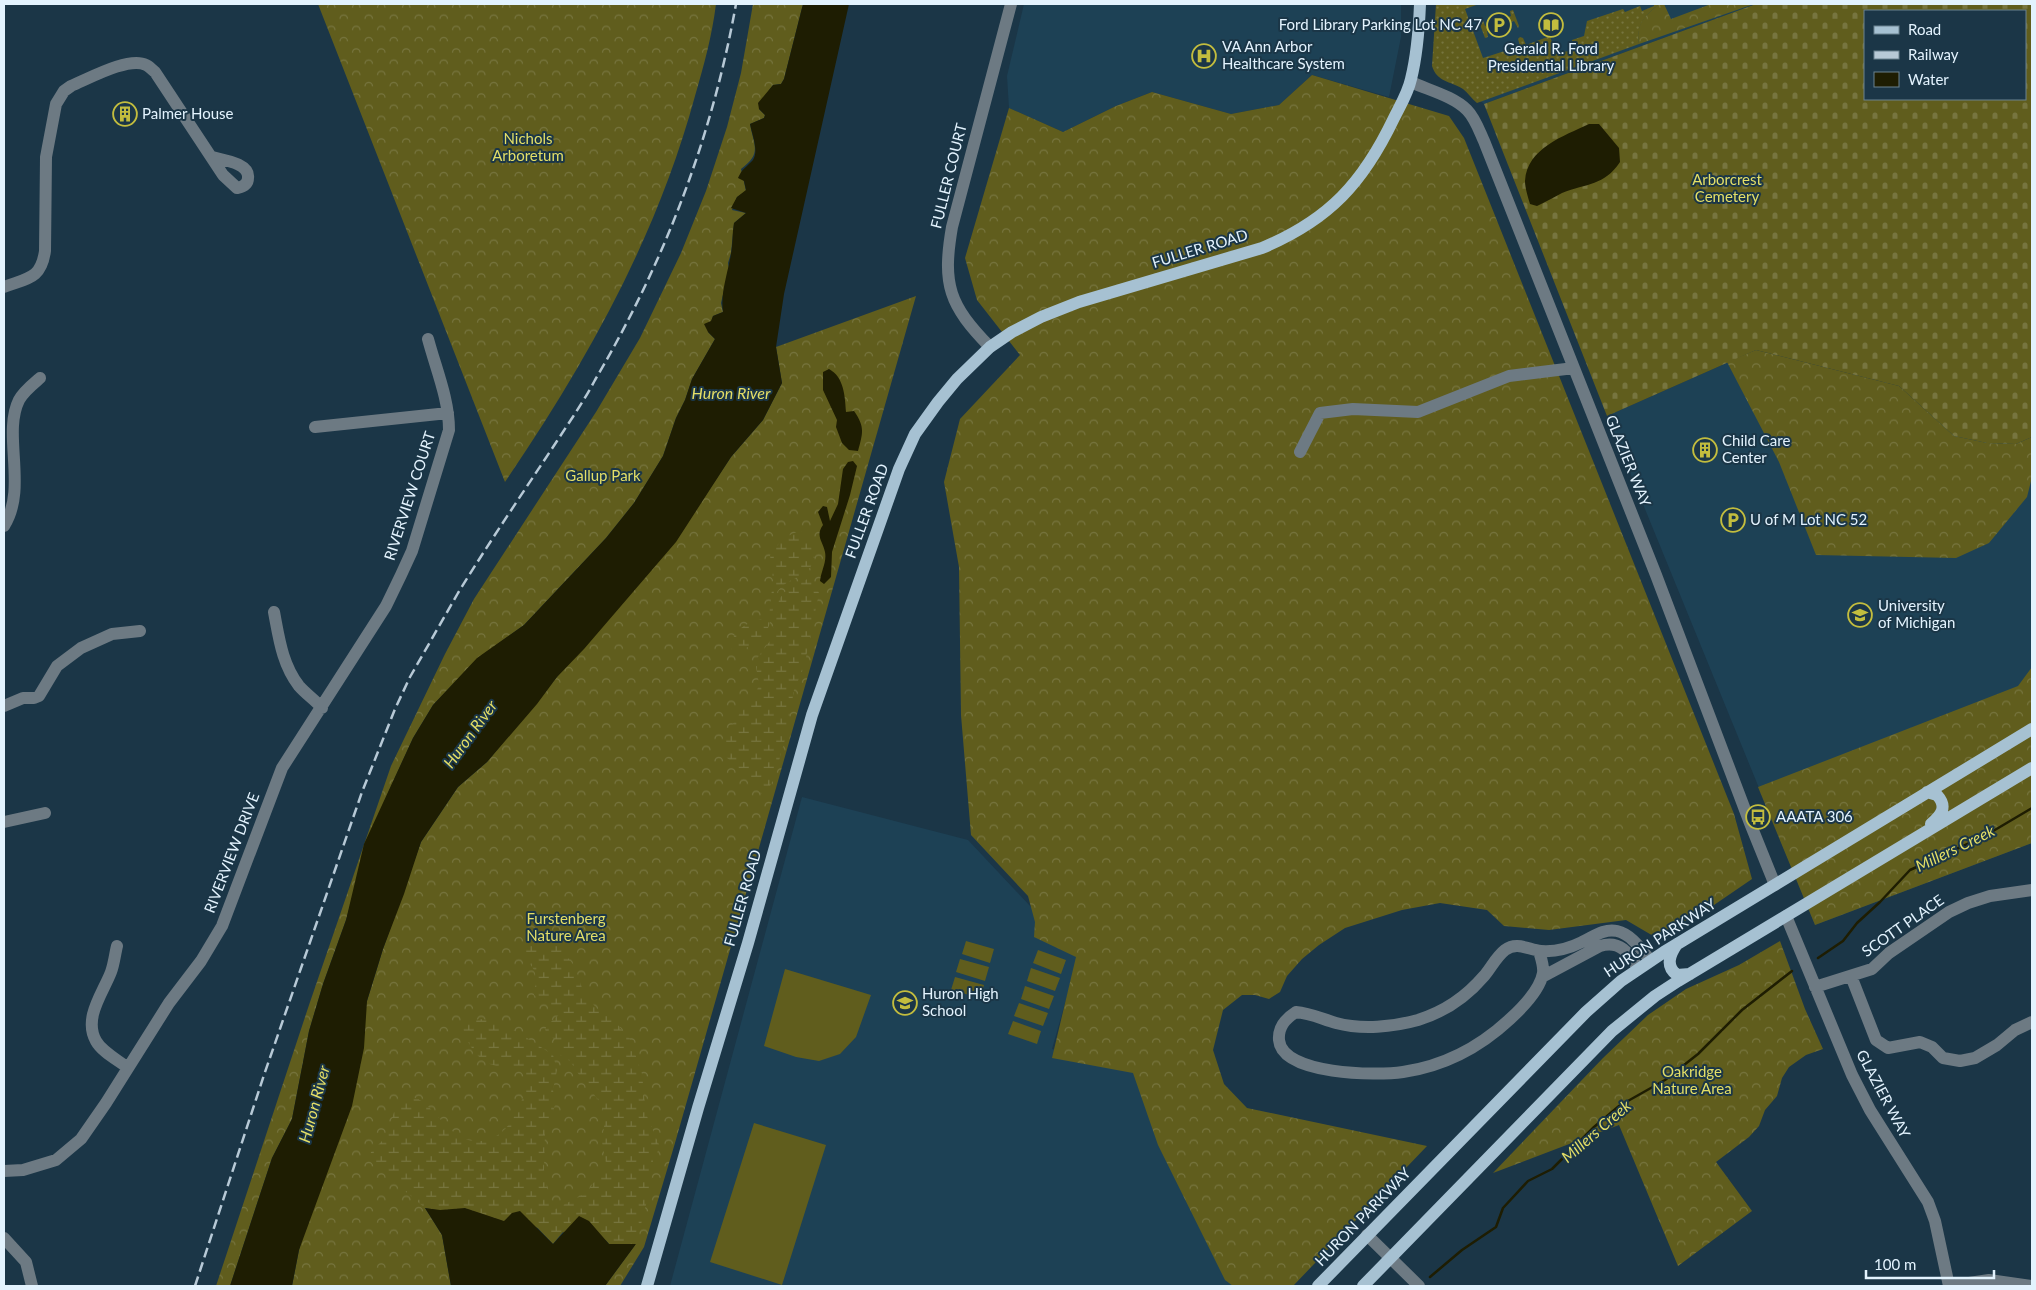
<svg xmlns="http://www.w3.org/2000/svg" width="2036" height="1290" viewBox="0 0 2036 1290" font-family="Lato,sans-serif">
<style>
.built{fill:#1d4155}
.grass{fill:url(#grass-dots)}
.forest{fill:url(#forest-crowns)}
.wetland{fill:url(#wetland-marsh)}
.cemetery{fill:url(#cemetery-stones);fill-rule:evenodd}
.pitch{fill:#605d1d}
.water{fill:#1e1d02}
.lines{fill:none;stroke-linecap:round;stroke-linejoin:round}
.stream{stroke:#1e1d02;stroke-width:2.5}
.minor{stroke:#6d7a83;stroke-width:12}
.major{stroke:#a6c1d2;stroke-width:12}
.rail{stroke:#b7c9d6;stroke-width:2.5;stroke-dasharray:10 5;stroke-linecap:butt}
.labels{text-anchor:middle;stroke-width:4;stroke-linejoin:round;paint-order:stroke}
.poi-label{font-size:15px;fill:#e3f3fe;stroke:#1b3647;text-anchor:start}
.park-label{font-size:15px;fill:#e4df67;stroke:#1b3647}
.street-label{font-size:15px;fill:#e3f3fe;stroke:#1b3647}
.water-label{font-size:16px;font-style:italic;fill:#e4de66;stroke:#1b3647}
</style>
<defs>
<pattern id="grass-dots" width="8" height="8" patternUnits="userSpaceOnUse" patternTransform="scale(1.25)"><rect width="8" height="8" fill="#605d1d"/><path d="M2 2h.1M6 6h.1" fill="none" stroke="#77753f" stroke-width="1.8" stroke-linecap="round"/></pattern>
<pattern id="forest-crowns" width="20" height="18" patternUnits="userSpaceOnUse" patternTransform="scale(1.25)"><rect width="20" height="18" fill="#605d1d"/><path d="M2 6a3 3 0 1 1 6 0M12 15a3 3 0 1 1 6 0" fill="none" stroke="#77753f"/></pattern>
<pattern id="wetland-marsh" width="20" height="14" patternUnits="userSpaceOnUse" patternTransform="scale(1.25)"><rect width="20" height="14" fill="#605d1d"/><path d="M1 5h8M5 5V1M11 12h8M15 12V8" fill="none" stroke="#77753f"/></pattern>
<pattern id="cemetery-stones" width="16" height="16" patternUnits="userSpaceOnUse" patternTransform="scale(1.25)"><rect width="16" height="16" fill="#605d1d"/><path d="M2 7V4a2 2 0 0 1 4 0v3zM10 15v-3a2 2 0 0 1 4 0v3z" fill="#77753f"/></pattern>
</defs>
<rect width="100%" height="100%" fill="#1b3647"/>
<path class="built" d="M1024,4h377v33l-12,60 -77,-22 -33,30 -48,9 -79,-22 -36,14 -53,26 -54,-24 -2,-32z
M1444,4h312l-272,100 -11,-10z
M1756,350l260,94 16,-7v406l-217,82 -208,-509z
M802,797l166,43 110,117 -26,92 85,19 151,218h-618z"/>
<path class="grass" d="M1436,4h43l-14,5 18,49 37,-12 -2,-7 2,-2 3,1 3,7 24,-9c3,10 6,18 19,15l2,-3 1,-8 12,-4 3,-15 36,-12 2,3 15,-6 2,5 12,-5v-2h5c-14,12 -23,20 -20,40l-162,59c-5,-4 -9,-10 -14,-14 -13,-8 -26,-7 -31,-23z
M1513,10l6,16 -1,2 -4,-7 -27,10 1,6 -3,1 -6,-16 1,-2h3l2,6 26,-10 -1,-5z"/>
<path class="forest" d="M318,4h398c-4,32 -12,61 -21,92 -39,143 -108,265 -190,386z
M753,4h50l-19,75 -3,5 -8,1 -11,15 -3,9 6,6 -1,3 -14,6c4,23 12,29 -9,45l5,22 -9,6 -5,13 14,3 -12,10 -3,30 -3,10 1,6 -8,34 2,9 -10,4 -5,16 7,7 -23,40 -7,21 -9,18 -13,38 -29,47 -28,35 -82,87 -47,34 -44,46 -20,33 -25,55 -21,52 -21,75 -23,64 -14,47 -17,88 -20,39 -42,128h-14l93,-281 82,-239 54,-112 29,-55 122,-187 44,-74 41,-85 25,-62 21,-64 14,-54z
M1659,4h5l7,15 40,-15h43l-115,40c-4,-20 6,-28 20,-40z
M1312,75l137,41 15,22 270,676 18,65 -38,26 -59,32 -29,-17 -77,10 -45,-4 -17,-16 -47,-7 -38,7 -57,18 -26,17 -17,14 -15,17 -7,16 -11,7 -14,-4h-13l-19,15 -10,40 11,34 23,24 180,38 -134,140h-60l-8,-6 -67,-135 -25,-72 -81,-15 24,-101 -42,-20 1,-15 -7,-26 -57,-61 -10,-120 -2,-148 -15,-85 16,-63 60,-64 -43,-55 -12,-42 44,-150 54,24 53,-26 36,-14 79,22 48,-9z
M916,296l-241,847 -31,104 -24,39h-15l30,-41 -210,-37 17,27 9,51h-159l7,-36 68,-249 16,-52 38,-107 37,-55 29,-25 218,-266 26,-39 32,-37 19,-37 -6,-36z
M1756,350l143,36 55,50 33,7 29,1 16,-7v40l-5,20 -38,46 -33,15 -140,-3 -37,-93 -52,-100z
M2032,667v176l-217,82 -57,-138 260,-101z
M1780,941l25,68 18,40 -17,6 -17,12 -7,11 -5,18 -12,14 -6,16 -10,11 -33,25 36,49 -74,55 -59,-141 -126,48 110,-115 45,-43 38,-26 53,-24z"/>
<path class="wetland" d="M799,531c9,3 14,6 15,15 6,33 -28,28 -38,48 -2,4 -2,11 -3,15 -3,20 -8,30 -27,39 -6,3 -7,5 -14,2 -3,-22 20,-29 37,-33l4,-37 -3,-25 13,-17z
M809,578l10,15 -15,74 -10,23 -8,46 -12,42 -7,14 -6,2 -11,-16 -24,-21 -2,-13 5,-14 10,-16 16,-17 4,-13 -4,-23 15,-20 6,-21 3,-20 4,-7z
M538,939l11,2 12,8 14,18 8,24 14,18 13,7 20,23 12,35 4,40 14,33 -7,13 -3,29 -14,55h-27l-20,-23h-17l-19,23 -23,-24 -18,-7 -8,8 -39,-13 -25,2 -15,-2 -53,-45 -2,-5 1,-6 16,-16 7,-24 9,-7 4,-8c25,-4 42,54 79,43 20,-5 27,-21 35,-38 7,-15 8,-17 0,-32 -10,-2 -19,-2 -28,-5 -14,-3 -27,-23 -30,-36l7,-7 9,-3 12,1 30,14 32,21 4,15 -4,20 2,15 -10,27 -1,38 7,41 36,-18 19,-30 -4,-21 3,-23 -4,-16 -16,-19 -15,-23 -10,-6 -4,-14 -11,-11 2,-5 12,-10 -3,-5 -22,-15c1,-7 3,-18 0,-25 -5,-10 -11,-9 -12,-21l6,-7z"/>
<path class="cemetery" d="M1756,4h276v433l-16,7 -29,-1 -33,-7 -55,-50 -143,-36 -149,66 -123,-312zM1865,11h160v88h-160z"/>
<path class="pitch" d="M966,941l28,8 -4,14 -28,-9z
M1038,950l28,10 -5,14 -28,-11z
M960,959l29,8 -4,14 -29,-9z
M1031,968l29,10 -5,13 -28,-10z
M785,969l86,26 -15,42 -16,17 -21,7 -23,-4 -32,-11z
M955,977l29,8 -4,13 -29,-8z
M1025,986l29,10 -5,13 -28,-10z
M1019,1003l29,10 -5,13 -29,-10z
M1013,1021l28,10 -4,13 -29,-10z
M754,1123l72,22 -44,140 -72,-23z"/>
<path class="water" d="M803,4h46l-65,290 -8,53 6,36 -19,37 -32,37 -55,85 -92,107 -27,28 -20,27 -50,58 -29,25 -37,55 -17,52 -21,55 -16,52 -3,47 -12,58 -53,144 -7,36h-62l42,-128 20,-39 17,-88 14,-47 23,-64 18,-76 49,-106 20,-33 44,-47 47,-33 82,-87 28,-35 29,-47 13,-38 9,-18 7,-21 23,-40 -7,-7 -4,-8 7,-3 2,-5 10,-4c-3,-18 5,-40 8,-58 2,-10 1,-21 3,-31l12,-10 -15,-5 6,-11 9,-7 -2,-9 -6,-3c4,-10 9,-11 15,-18 6,-9 -1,-26 -3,-36l14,-6 1,-3 -6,-6 -1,-6 15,-18 8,-1 3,-5z
M1589,124h10l20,24 1,14c-16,24 -33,21 -58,31 -8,4 -16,9 -25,13l-7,-2c-2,-7 -5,-16 -5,-23 2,-33 39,-45 64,-57z
M829,369c15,8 16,27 17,43l8,-1c11,16 9,21 4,40l-9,-1 -7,-7 -6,-16 1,-7 -14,-30v-18z
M853,461l4,5 -7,29 -18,57 -1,25 -7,7 -4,-3c1,-10 7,-19 5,-29 -2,-11 -10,-16 -2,-27l-5,-13 5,-6 4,1 3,14 8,-17 5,-35 5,-7z
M425,1208l15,2 25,-2 39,13 8,-8 8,-2 33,33 26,-28 10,5 20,23h27l-31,42h-154l-9,-51z"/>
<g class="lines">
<path class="stream" d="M1818,958l25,-17 14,-18 23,-21 30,-32 73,-33 49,-29
M1430,1277l32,-27 34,-23 7,-19 25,-27 24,-12 42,-42 25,-21 46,-26 33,-26 44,-44 50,-39"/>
<path class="minor" d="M1411,82c17,8 42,14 56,28 8,8 12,20 17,31l172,434 94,248 25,62
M4,287c24,-9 37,-8 41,-36l1,-94 10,-53 8,-13 7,-5c17,-7 58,-30 75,-21 3,1 6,5 9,7l68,103 14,13c5,-1 11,-3 11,-10 2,-15 -25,-18 -36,-21
M990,347c-41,-42 -48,-62 -38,-120l59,-223
M315,427l133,-14
M1300,452l20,-39 33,-4 65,3 91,-36 65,-8
M4,526c24,-38 -2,-92 15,-126 4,-8 14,-16 21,-22
M274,612c5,26 8,52 25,74 7,8 16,14 23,22
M4,706l19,-8h11l5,-2 18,-30 24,-18 31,-14 28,-3
M4,822l41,-9
M1786,916l66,159 18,35 58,92 7,19 14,65 40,-6 42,6
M117,946c-2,8 -3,18 -6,26 -8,21 -28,46 -15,69 6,11 22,19 32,27
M1539,951c2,7 5,15 4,22 -3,17 -21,35 -33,46 -30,28 -66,47 -107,53 -26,4 -121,3 -124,-32 -1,-13 6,-21 17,-28 14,1 26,7 40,11 26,7 57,4 82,-3 26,-8 49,-24 66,-44 7,-8 12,-19 21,-26 12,-9 24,0 36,1 14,1 29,-3 41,-9 11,-5 22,-14 35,-11 14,3 24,18 33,29
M1851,976l25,64 12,8 32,-6 12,5 11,11 17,3 15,-3 22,-13 18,-15 17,-8
M1542,977l58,-31c20,-6 29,7 38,22
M1815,987l57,-18 17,-16 60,-41 19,-9 22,-7 42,-6
M4,1171l19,-1 33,-10 25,-21 25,-36 63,-100 32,-42 21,-35 60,-158 104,-162 15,-31 11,-24 37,-121c0,-31 -13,-61 -21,-91
M1367,1235l52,51
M4,1238l22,24 6,24"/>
<path class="major" d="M1927,792l10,3c11,12 4,20 -6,29
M1677,944c-7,10 -12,22 0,31l13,-1
M647,1286l51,-178 50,-165 64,-228 87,-246 16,-35 23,-32 19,-23 33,-32 22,-15 29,-15 38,-15 183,-54c67,-28 101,-65 132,-130 6,-12 14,-25 17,-39 6,-24 8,-50 9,-75
M1318,1286l268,-274 35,-31 43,-29 368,-223
M1363,1286l249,-255 43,-35 23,-15 354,-213"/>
<path class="rail" d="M195,1286l69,-211 98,-283 33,-83 15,-32 48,-84c32,-52 66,-102 99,-152 13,-20 27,-40 38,-61 69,-117 117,-242 141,-376"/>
</g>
<defs>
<g id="parking-ring" transform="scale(1.25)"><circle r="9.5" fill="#1b3647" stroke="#c3bd3e" stroke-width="1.5"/><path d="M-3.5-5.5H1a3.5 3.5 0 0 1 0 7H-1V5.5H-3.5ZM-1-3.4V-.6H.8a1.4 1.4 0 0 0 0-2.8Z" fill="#c3bd3e"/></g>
<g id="library-ring" transform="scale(1.25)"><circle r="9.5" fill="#1b3647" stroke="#c3bd3e" stroke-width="1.5"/><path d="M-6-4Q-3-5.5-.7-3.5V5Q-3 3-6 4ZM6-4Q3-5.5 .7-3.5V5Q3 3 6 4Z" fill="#c3bd3e"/></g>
<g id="hospital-ring" transform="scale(1.25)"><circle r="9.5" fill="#1b3647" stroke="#c3bd3e" stroke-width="1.5"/><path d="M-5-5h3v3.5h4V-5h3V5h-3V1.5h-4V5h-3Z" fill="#c3bd3e"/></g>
<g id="building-ring" transform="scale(1.25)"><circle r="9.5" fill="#1b3647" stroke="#c3bd3e" stroke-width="1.5"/><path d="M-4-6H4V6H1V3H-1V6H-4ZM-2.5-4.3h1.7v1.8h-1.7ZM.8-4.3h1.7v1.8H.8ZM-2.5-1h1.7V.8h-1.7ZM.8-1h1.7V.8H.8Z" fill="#c3bd3e"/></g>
<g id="university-ring" transform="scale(1.25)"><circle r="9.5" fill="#1b3647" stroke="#c3bd3e" stroke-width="1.5"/><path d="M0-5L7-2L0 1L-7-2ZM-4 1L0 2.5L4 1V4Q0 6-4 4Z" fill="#c3bd3e"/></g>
<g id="bus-ring" transform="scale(1.25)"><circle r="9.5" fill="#1b3647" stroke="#c3bd3e" stroke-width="1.5"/><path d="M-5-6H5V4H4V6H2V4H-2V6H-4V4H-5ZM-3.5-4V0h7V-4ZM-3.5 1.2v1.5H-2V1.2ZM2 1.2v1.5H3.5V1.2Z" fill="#c3bd3e"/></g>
<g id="school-ring" transform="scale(1.25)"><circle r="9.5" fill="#1b3647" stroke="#c3bd3e" stroke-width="1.5"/><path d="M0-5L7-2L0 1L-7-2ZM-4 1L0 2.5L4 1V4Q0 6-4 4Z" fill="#c3bd3e"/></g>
</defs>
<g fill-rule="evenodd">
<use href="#parking-ring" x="1499" y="25"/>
<use href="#library-ring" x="1551" y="25"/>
<use href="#hospital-ring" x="1204" y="56"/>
<use href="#building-ring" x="125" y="114"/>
<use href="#building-ring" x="1705" y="450"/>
<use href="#parking-ring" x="1733" y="520"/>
<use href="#university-ring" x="1860" y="615"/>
<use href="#bus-ring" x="1758" y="817"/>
<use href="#school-ring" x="905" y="1003"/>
</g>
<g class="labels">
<g class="poi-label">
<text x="1482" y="30" text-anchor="end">Ford Library Parking Lot NC 47</text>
<text x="1222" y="52">VA Ann Arbor<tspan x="1222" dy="17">Healthcare System</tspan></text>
<text x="1551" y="54" text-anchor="middle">Gerald R. Ford<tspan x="1551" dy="17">Presidential Library</tspan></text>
<text x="142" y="119">Palmer House</text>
<text x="1722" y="446">Child Care<tspan x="1722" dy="17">Center</tspan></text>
<text x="1750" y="525">U of M Lot NC 52</text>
<text x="1878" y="611">University<tspan x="1878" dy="17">of Michigan</tspan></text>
<text x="1776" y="822">AAATA 306</text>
<text x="922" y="999">Huron High<tspan x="922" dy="17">School</tspan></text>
</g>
<g class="park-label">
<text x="528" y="144">Nichols<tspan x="528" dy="17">Arboretum</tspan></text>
<text x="1727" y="185">Arborcrest<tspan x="1727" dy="17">Cemetery</tspan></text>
<text x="603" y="481">Gallup Park</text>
<text x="566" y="924">Furstenberg<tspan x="566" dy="17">Nature Area</tspan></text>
<text x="1692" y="1077">Oakridge<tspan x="1692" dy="17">Nature Area</tspan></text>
</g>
<g class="street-label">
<text transform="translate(949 176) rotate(-76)" y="5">FULLER COURT</text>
<text transform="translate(1200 249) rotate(-17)" y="5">FULLER ROAD</text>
<text transform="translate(1628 461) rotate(68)" y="5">GLAZIER WAY</text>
<text transform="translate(410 496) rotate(-72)" y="5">RIVERVIEW COURT</text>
<text transform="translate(867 511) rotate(-70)" y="5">FULLER ROAD</text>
<text transform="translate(232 853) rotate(-69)" y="5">RIVERVIEW DRIVE</text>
<text transform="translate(743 898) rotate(-74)" y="5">FULLER ROAD</text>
<text transform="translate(1903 926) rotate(-35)" y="5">SCOTT PLACE</text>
<text transform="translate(1660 938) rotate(-33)" y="5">HURON PARKWAY</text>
<text transform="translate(1883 1094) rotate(62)" y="5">GLAZIER WAY</text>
<text transform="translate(1363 1217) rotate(-46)" y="5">HURON PARKWAY</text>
</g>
<g class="water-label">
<text x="731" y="399">Huron River</text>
<text transform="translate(470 734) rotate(-54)" y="6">Huron River</text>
<text transform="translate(1955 848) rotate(-26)" y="6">Millers Creek</text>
<text transform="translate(314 1104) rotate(-75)" y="6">Huron River</text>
<text transform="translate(1596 1131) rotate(-41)" y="6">Millers Creek</text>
</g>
</g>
<rect width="2036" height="1290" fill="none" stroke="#e3f3fe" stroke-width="10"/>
<rect x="1864" y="10" width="162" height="90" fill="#1b3647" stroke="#6b8290"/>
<rect x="1874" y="26" width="25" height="8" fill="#a6c1d2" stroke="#6b8290"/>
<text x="1908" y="35" font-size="15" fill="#e3f3fe">Road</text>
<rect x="1874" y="51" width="25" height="8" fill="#b7c9d6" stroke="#6b8290"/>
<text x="1908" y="60" font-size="15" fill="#e3f3fe">Railway</text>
<rect x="1874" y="72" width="25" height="15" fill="#1e1d02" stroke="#6b8290"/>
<text x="1908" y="85" font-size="15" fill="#e3f3fe">Water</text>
<path d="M1866 1270v8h128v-8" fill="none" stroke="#e3f3fe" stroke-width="2.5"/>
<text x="1874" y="1270" font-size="15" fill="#e3f3fe" stroke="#1b3647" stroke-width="4" paint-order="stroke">100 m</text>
</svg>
